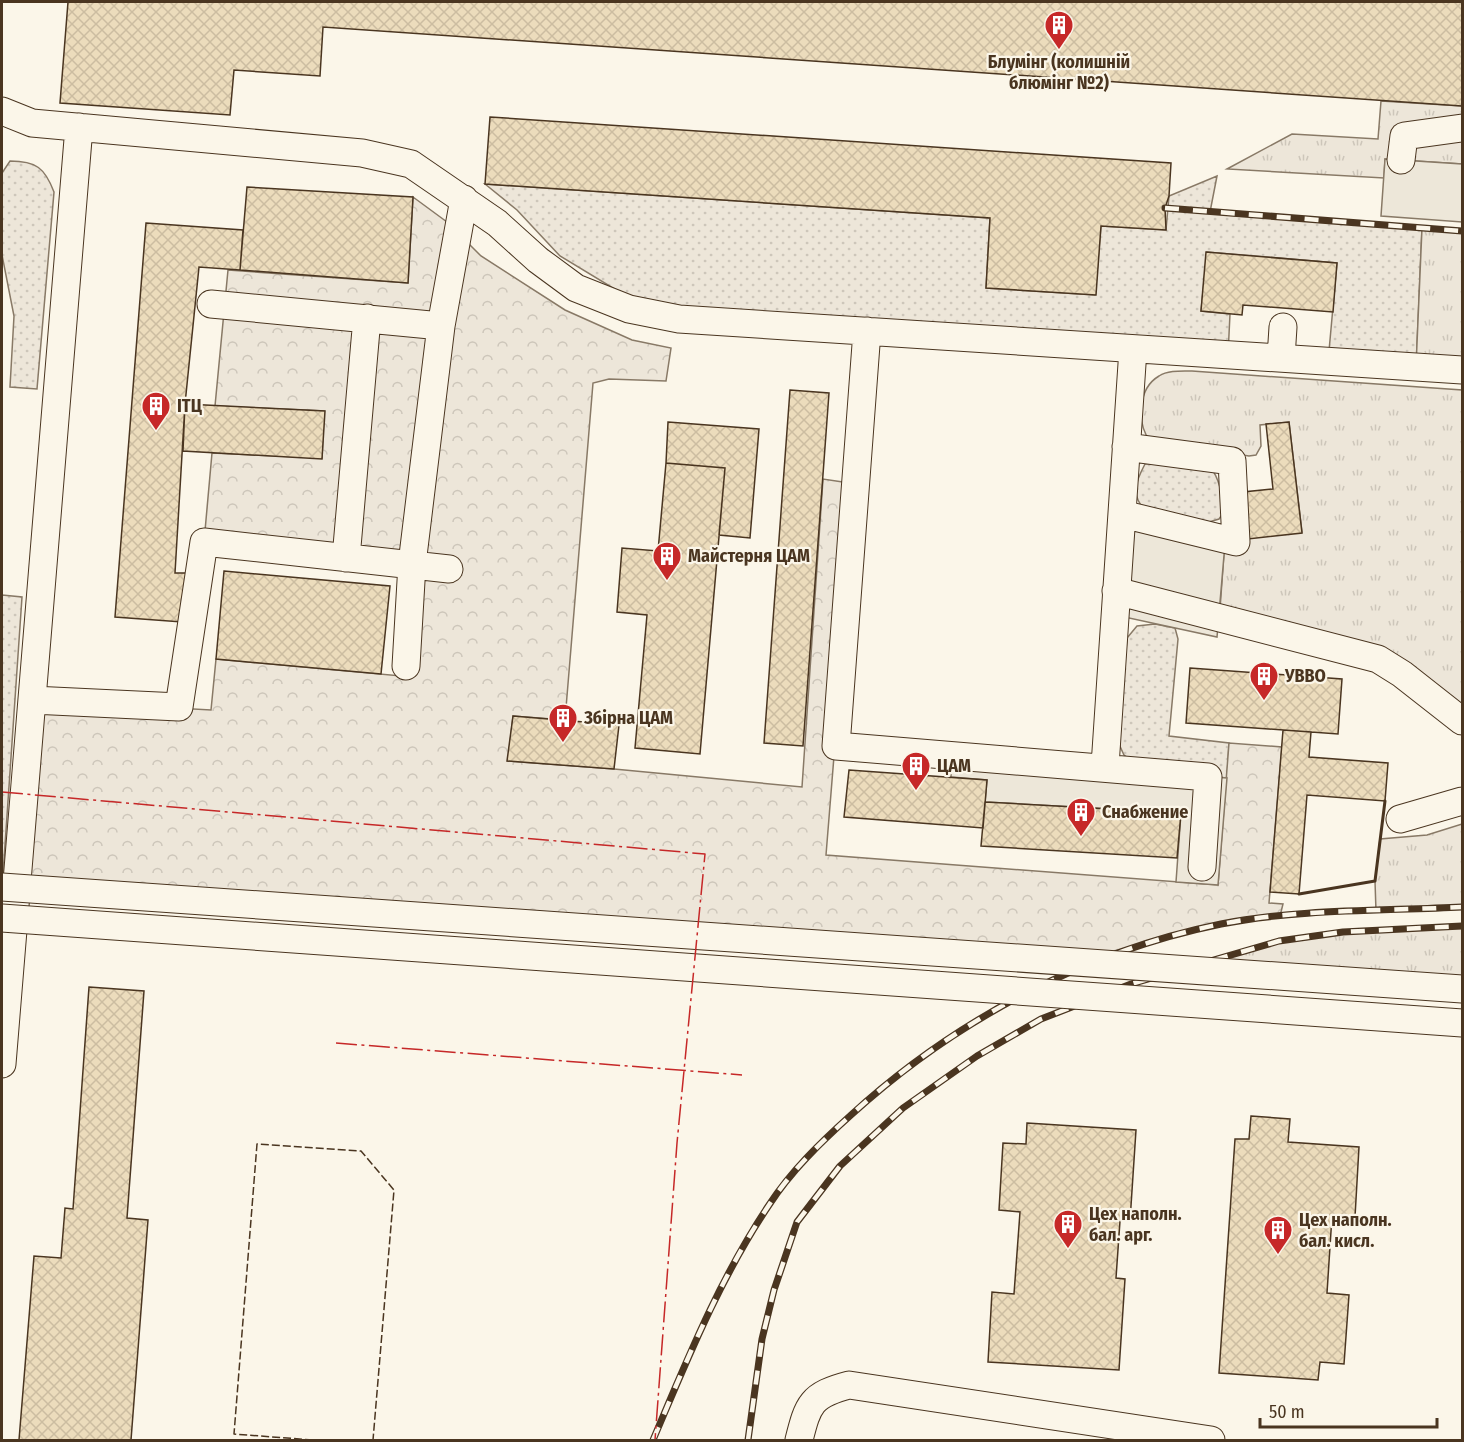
<svg xmlns="http://www.w3.org/2000/svg" width="1464" height="1442" viewBox="0 0 1464 1442" font-family="'Fira Sans Condensed',sans-serif">
<style>
.grass{fill:url(#grass-dots);stroke:#887966;stroke-width:1.5}
.forest{fill:url(#forest-crowns);stroke:#887966;stroke-width:1.5}
.park{fill:url(#park-tufts);stroke:#887966;stroke-width:1.5}
.parking{fill:#ede7d9;stroke:#887966;stroke-width:1.5}
.building{fill:url(#building-cross-hatch);stroke:#4a3520;stroke-width:1.5}
.lines{fill:none;stroke-linecap:round;stroke-linejoin:round}
.minor-casing{stroke:#4a3520;stroke-width:29}
.minor{stroke:#fbf6e9;stroke-width:27}
.rail-casing{stroke:#4a3520;stroke-width:7}
.rail{stroke:#fbf6e9;stroke-width:4.5;stroke-dasharray:14;stroke-linecap:butt}
.minor-bridge-casing{stroke:#4a3520;stroke-width:29;stroke-linecap:butt}
.minor-bridge{stroke:#fbf6e9;stroke-width:27}
.fence{stroke:#4a3520;stroke-width:1.5;stroke-dasharray:8 3;stroke-linecap:butt}
.wall{stroke:#4a3520;stroke-width:3}
.power{stroke:#c62828;stroke-width:1.5;stroke-dasharray:21 4.5 3 4.5;stroke-linecap:butt}
.labels{text-anchor:middle;stroke-width:4.5;stroke-linejoin:round;paint-order:stroke}
.poi-label{font-size:18px;font-weight:bold;fill:#4a3520;stroke:#fbf6e9;text-anchor:start}
</style>
<defs>
<pattern id="grass-dots" width="8" height="8" patternUnits="userSpaceOnUse" patternTransform="scale(1.5)"><rect width="8" height="8" fill="#ede6d9"/><path d="M2 2h.1M6 6h.1" fill="none" stroke="#cdc6ba" stroke-width="1.8" stroke-linecap="round"/></pattern>
<pattern id="forest-crowns" width="20" height="18" patternUnits="userSpaceOnUse" patternTransform="scale(1.5)"><rect width="20" height="18" fill="#ede6d9"/><path d="M2 6a3 3 0 1 1 6 0M12 15a3 3 0 1 1 6 0" fill="none" stroke="#cdc6ba"/></pattern>
<pattern id="park-tufts" width="24" height="20" patternUnits="userSpaceOnUse" patternTransform="scale(1.5)"><rect width="24" height="20" fill="#ede6d9"/><path d="M3 7l-1-3M5 7V3M7 7l1-3M15 17l-1-3M17 17v-4M19 17l1-3" fill="none" stroke="#cdc6ba"/></pattern>
<pattern id="building-cross-hatch" width="8" height="8" patternUnits="userSpaceOnUse" patternTransform="scale(1.5)"><rect width="8" height="8" fill="#ecdcbc"/><path d="M0 0l8 8M0 8l8-8" fill="none" stroke="#ccbda1"/></pattern>
</defs>
<rect width="100%" height="100%" fill="#fbf6e9"/>
<path class="grass" d="M10,161c26,0 35,7 44,31l-17,197 -27,-2 4,-71 -12,-61v-82z
M1217,176l-7,36 212,16 -6,139 -88,-5 9,-99 -130,-11 -6,59 29,3 -2,41 -587,-50 -81,-49 -43,-46 -32,-26 505,34 -4,70 109,7 6,-69 65,4 3,-34z
M1160,462l49,3c11,14 13,29 15,47l-5,7 -10,3 -64,-12c-15,-15 -9,-29 0,-46z
M2,595l20,2 -19,277h-1z
M1155,624l20,4 3,11 -9,97 60,7 -2,35 -19,-1 -77,-17 -7,-5 -6,-13 9,-104 10,-12z"/>
<path class="forest" d="M413,197l34,25 34,34 84,54 67,30 39,8 -5,33 -57,-2 -16,4 -28,337 -52,-4 -5,45 106,8 188,18 21,-308 33,5 -30,371 392,30 11,-142 53,4 -13,156 14,1 -3,12c-64,8 -126,22 -186,47l-1077,-76 15,-187 179,10 5,-51 185,17 11,-112 -208,-22 8,-89 110,5 2,-47 -109,-5 13,-136 180,13z"/>
<path class="park" d="M1381,101l81,5v58l-77,-5 -1,19 -157,-9 65,-35 86,5z
M1422,228l40,3v139l-46,-3z
M1192,371l270,19v318l-242,-99 5,-70 77,-7 -13,-110 -29,3 1,21 -5,9 -7,1 -99,-15c-13,-17 -13,-52 9,-65 9,-6 22,-5 33,-5z
M1462,824v83l-86,4 -1,-30 5,-42 47,-4z
M1462,926v63l-280,-19 97,-29 64,-9z"/>
<path class="parking" d="M1385,159l77,5v58l-81,-6z
M1122,504l104,28 -9,105 -102,-22z
M951,755l276,23 -9,107 -42,-3 5,-69 -196,-11 2,-22 -36,-3z"/>
<path class="building" d="M68,2h1394v104l-1139,-79 -3,49 -86,-6 -4,45 -170,-12z
M490,117l681,46 -2,33 -4,12 1,22 -65,-4 -5,69 -110,-7 4,-70 -505,-34z
M247,187l166,10 -5,86 -168,-13z
M146,223l97,7 -3,40 -41,-3 -14,137 -10,169h11l-4,49 -67,-5z
M1206,252l131,11 -4,49 -90,-7 -1,10 -41,-4z
M790,390l39,3 -26,353 -39,-3z
M185,404l140,7 -3,48 -139,-8z
M668,422l91,7 -9,109 -31,-3 6,-67 -59,-5z
M1289,422l13,111 -54,6 -5,-47 30,-3 -7,-65z
M666,463l59,5 -25,286 -65,-6 12,-133 -30,-3 5,-64 36,3z
M224,571l166,15 -9,88 -165,-15z
M1190,668l152,11 -4,55 -152,-11z
M513,716l106,9 -5,44 -107,-8z
M1283,730l28,2 -2,25 79,6 -3,38 -78,-6 -8,99 -29,-2z
M849,770l138,10 -4,48 -139,-11z
M985,802l196,11 -4,45 -196,-12z
M89,987l55,4 -17,227 21,2 -17,220h-112l15,-184 27,2 4,-50 8,1z
M1251,1116l39,3 -2,23 71,5 -4,70 -23,-1 -5,77 22,2 -5,69 -24,-2 -2,18 -99,-7 16,-234h14z
M1027,1123l109,7 -6,91h-10l-4,57 9,1 -6,91 -131,-8 4,-70 22,2 6,-82 -21,-2 4,-67 23,1z"/>
<g class="lines">
<g class="minor-casing">
<path id="minor" d="M2,111l30,12 330,30 49,11 86,59 41,37 38,28 53,21 50,10 783,51
M1401,160l3,-24 58,-8
M211,304l230,22
M867,331l-31,415 372,31 -6,90
M1281,358l2,-31
M1122,514l114,28 -4,-81 -106,-14
M346,558l21,-240
M1116,591l262,68 24,15 60,47
M406,666l6,-102 29,-238 23,-127
M32,700l147,7 25,-165 245,27
M1105,766l28,-417
M1400,819l62,-18
M2,1064l77,-937
M799,1440c9,-36 12,-45 50,-55l362,55"/>
</g>
<use href="#minor" class="minor"/>
<g class="rail-casing">
<path id="rail" d="M1165,208l297,23
M653,1440c34,-80 67,-162 116,-235 22,-34 52,-63 82,-90 103,-94 232,-163 370,-191 75,-15 164,-13 241,-17
M748,1440l14,-101 12,-49 23,-68 43,-56 63,-58 74,-52 64,-37 90,-35 148,-43 64,-9 119,-6"/>
</g>
<use href="#rail" class="rail"/>
<g class="minor-bridge-casing">
<path id="minor-bridge" d="M2,887l1460,102
M2,918l1460,105"/>
</g>
<use href="#minor-bridge" class="minor-bridge"/>
<path class="fence" d="M313,1440l-79,-6 23,-290 104,7 33,39 -21,250"/>
<path class="wall" d="M1299,894l76,-13 10,-80"/>
<path class="power" d="M2,792l703,62 -28,289 -22,297
M336,1043l406,32"/>
</g>
<defs>
<g id="building-pin" transform="scale(1.5)"><path d="M0 17L-7.5 6A9.5 9.5 0 1 1 7.5 6Z" fill="#c62828" stroke="#fbf6e9"/><path d="M-4-6H4V6H1V3H-1V6H-4ZM-2.5-4.3h1.7v1.8h-1.7ZM.8-4.3h1.7v1.8H.8ZM-2.5-1h1.7V.8h-1.7ZM.8-1h1.7V.8H.8Z" fill="#fff"/></g>
</defs>
<g fill-rule="evenodd">
<use href="#building-pin" x="1059" y="25"/>
<use href="#building-pin" x="156" y="406"/>
<use href="#building-pin" x="667" y="556"/>
<use href="#building-pin" x="1264" y="676"/>
<use href="#building-pin" x="563" y="718"/>
<use href="#building-pin" x="916" y="766"/>
<use href="#building-pin" x="1081" y="812"/>
<use href="#building-pin" x="1068" y="1224"/>
<use href="#building-pin" x="1278" y="1230"/>
</g>
<g class="labels">
<g class="poi-label">
<text x="1059" y="68" text-anchor="middle">Блумінг (колишній<tspan x="1059" dy="21">блюмінг №2)</tspan></text>
<text x="177" y="412">ІТЦ</text>
<text x="688" y="562">Майстерня ЦАМ</text>
<text x="1285" y="682">УВВО</text>
<text x="584" y="724">Збірна ЦАМ</text>
<text x="937" y="772">ЦАМ</text>
<text x="1102" y="818">Снабжение</text>
<text x="1089" y="1220">Цех наполн.<tspan x="1089" dy="21">бал. арг.</tspan></text>
<text x="1299" y="1226">Цех наполн.<tspan x="1299" dy="21">бал. кисл.</tspan></text>
</g>
</g>
<rect width="1464" height="1442" fill="none" stroke="#4a3520" stroke-width="6"/>
<path d="M1260 1418v9h177v-9" fill="none" stroke="#4a3520" stroke-width="3"/>
<text x="1269" y="1418" font-size="18" fill="#4a3520" stroke="#fbf6e9" stroke-width="4.5" paint-order="stroke">50 m</text>
</svg>
